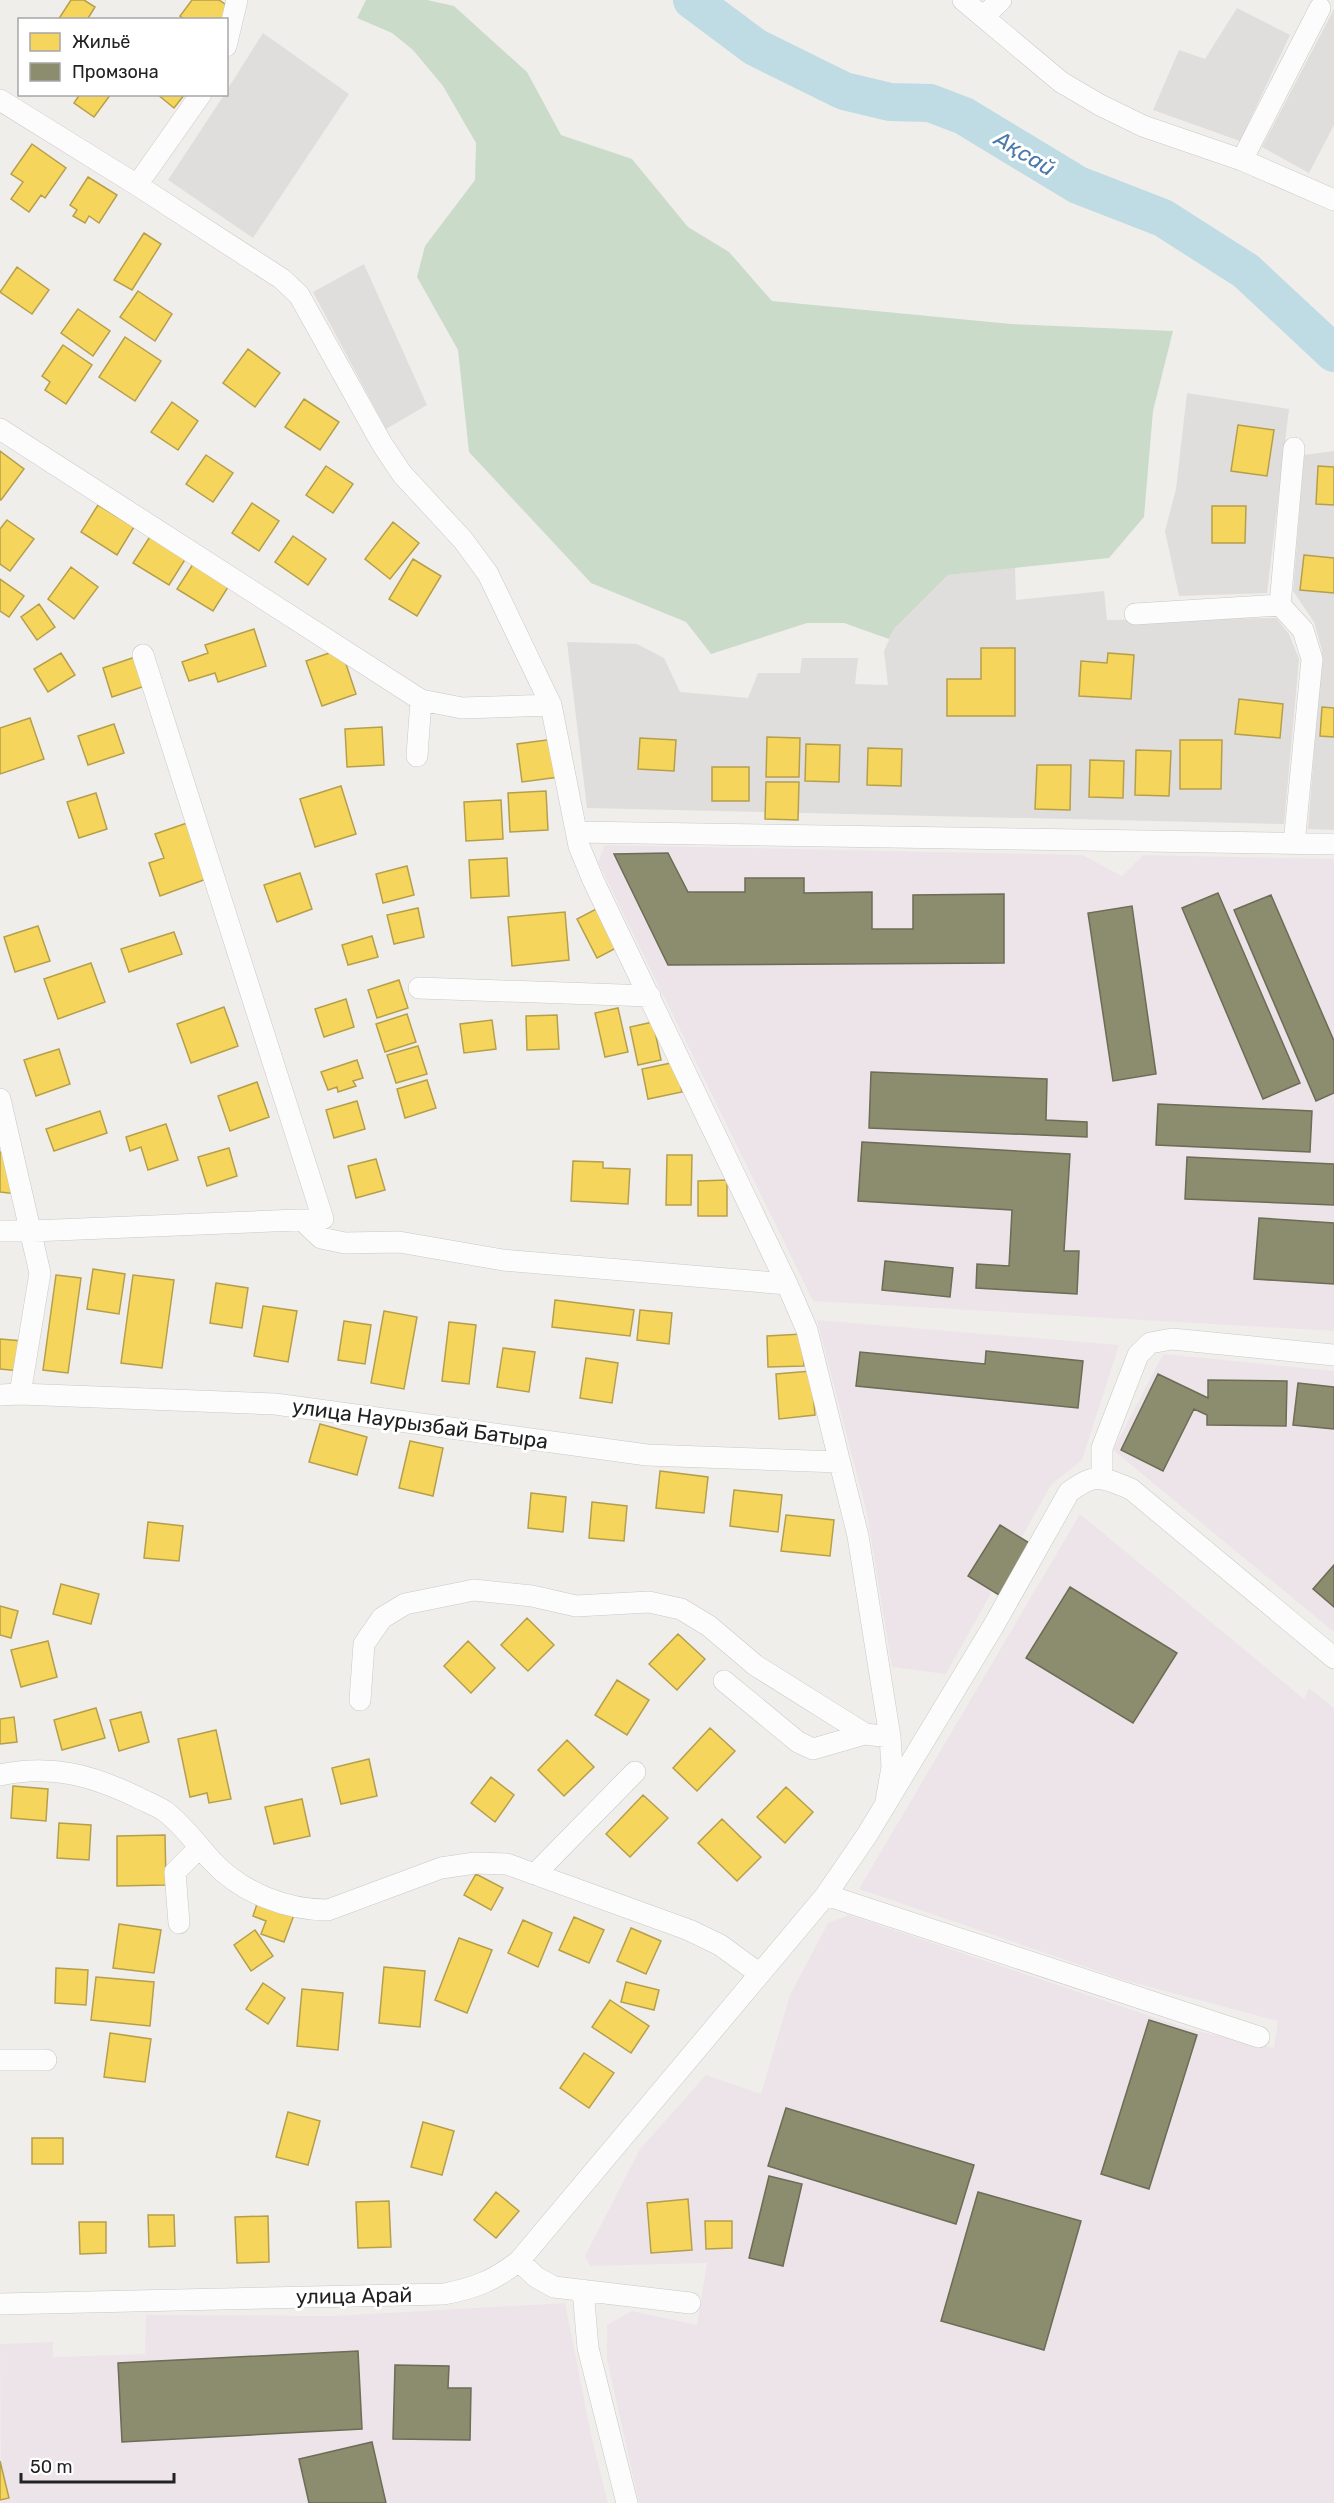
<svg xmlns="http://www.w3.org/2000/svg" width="1334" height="2503" viewBox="0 0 1334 2503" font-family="Rubik,sans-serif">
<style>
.residential{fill:#dfdedc}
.industrial{fill:#ede4e9}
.cemetery{fill:#cadbca}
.homes{fill:#f6d55c;stroke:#b69f4b;stroke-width:1.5}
.industry{fill:#8c8c6e;stroke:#6c6c57;stroke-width:1.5}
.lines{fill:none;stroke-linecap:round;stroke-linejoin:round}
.river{stroke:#bfdbe3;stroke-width:38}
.minor-casing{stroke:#c9c8c7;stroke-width:22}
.minor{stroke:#fdfcfc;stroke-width:21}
.labels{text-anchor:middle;stroke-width:6;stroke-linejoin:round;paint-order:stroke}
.street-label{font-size:21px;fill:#222;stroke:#fff}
.water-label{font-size:22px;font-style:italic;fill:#4a7aab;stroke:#fff}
</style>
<rect width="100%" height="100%" fill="#f0eeeb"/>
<path class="residential" d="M1237,8l53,27 -50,106 -87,-31 26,-60 26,9z
M1334,9v116l-25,48 -47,-26z
M263,33l86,61 -96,144 -85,-58 56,-85 2,-1 1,-4z
M364,264l63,141 -41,24 -73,-137z
M1187,393l102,16 -22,184 -88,3 -14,-65 11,-42z
M1334,451v379l-26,-1 14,-179 -8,-28 -21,-31 11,-136z
M1015,567l1,33 88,-9 3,29 169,-2 13,16 10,25 -15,165 -697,-16 -20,-166 70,2 27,14 16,34 68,6 10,-25h42l2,-15h56l-3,26 33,1 -4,-34 10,-22 54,-54z"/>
<path class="industrial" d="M605,845l477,10 40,21 21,-21 191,4v472l-521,-30 -215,-439z
M817,1320l302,25 -37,115 -31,25 -105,189 -54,-7 -25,-153z
M1163,1354l171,17v261l-221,-182z
M1080,1514l224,185 5,-11 25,20v795h-695l-32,-144v-34l25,-14 65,14 10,-62 -117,3 -5,-10 55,-107 66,-74 55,19 29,-99 38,-72 21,-8 340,114 85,19 4,-27 -154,-41 -265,-91z
M565,2303l27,136 16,64h-607l-1,-159 53,-2v15l92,-3 1,-39 189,1z"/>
<path class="cemetery" d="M366,0h61l27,6 73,66 34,63 71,24 56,68 41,25 43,49 239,23 162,7 -20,80 -9,106 -35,41 -161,17 -54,54 -5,10 -45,-16h-37l-96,31 -25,-32 -95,-39 -122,-131 -11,-102 -41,-73 8,-31 50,-66 1,-37 -33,-57 -30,-36 -21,-17 -35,-15z"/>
<path class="homes" d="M71,0h13l11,7 -8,13h-29z
M192,0h27l13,9 -7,11h-40l-5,-4z
M80,94h31l-17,23 -20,-14z
M157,94h28l-11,14z
M32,144l34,24 -21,30 -4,-3 -12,17 -18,-13 12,-17 -12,-8z
M88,177l29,18 -18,28 -10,-7 -4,7 -12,-7 4,-6 -7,-5z
M144,233l17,11 -29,46 -18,-10z
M17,267l32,23 -17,24 -32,-22z
M138,291l34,23 -17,27 -35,-24z
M78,309l32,22 -17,25 -32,-23z
M125,337l36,24 -26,40 -36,-24z
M63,345l29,20 -26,39 -21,-14 5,-8 -8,-6z
M248,349l32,24 -25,34 -32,-24z
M304,399l35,23 -19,28 -35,-23z
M172,402l26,19 -20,29 -27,-18z
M1238,425l36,5 -7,46 -36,-5z
M0,451l24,18 -23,31h-1z
M206,455l27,18 -20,29 -27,-18z
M326,466l27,18 -20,29 -27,-18z
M1318,466l16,1v38l-18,-1z
M252,503l27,18 -20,30 -27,-18z
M98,505l36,22 -17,28 -36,-23z
M1212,506h34l-1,37h-33z
M7,520l27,19 -24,32 -10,-7v-35z
M393,522l26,21 -29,36 -25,-20z
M151,535l35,23 -17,27 -36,-22z
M293,536l33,23 -18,26 -33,-23z
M1304,555l30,3v35l-34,-3z
M413,559l28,17 -24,40 -28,-17z
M195,561l35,23 -17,27 -36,-22z
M71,567l27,20 -24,32 -26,-20z
M0,579l24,17 -15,21 -9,-6z
M39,604l16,23 -18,13 -16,-23z
M254,629l12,37 -48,16 -3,-9 -26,8 -7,-19 26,-9 -3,-8z
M981,648h34v68h-68v-37h34z
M341,649l15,45 -34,12 -16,-45z
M61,653l14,22 -27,17 -14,-23z
M1108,653l26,2 -3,44 -52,-3 2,-35 26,2z
M138,656l10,29 -36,12 -9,-29z
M1239,699l44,5 -3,34 -45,-4z
M1322,707l12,1v29l-14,-1z
M30,718l14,41 -44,15v-46z
M114,724l10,29 -36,12 -10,-29z
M382,727l2,38 -37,2 -2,-38z
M767,737l33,1 -1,39h-33z
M640,738l36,2 -2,31 -36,-2z
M554,739l5,38 -37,5 -5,-38z
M1180,740h42l-1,49h-41z
M806,744l34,1 -1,37 -34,-1z
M868,748l34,1 -1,37 -34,-1z
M1136,750l35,1 -2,45 -34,-1z
M1090,760l34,1 -1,37 -34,-1z
M1037,765h34l-1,45 -35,-1z
M712,767h37v34h-37z
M766,782h33l-1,38 -33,-1z
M341,786l15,48 -41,13 -15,-48z
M546,791l2,39 -38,2 -2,-39z
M96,793l11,36 -28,9 -12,-36z
M501,800l2,39 -37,2 -2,-39z
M190,822l19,56 -49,18 -11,-33 15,-5 -9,-24z
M507,858l2,38 -38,2 -2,-38z
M407,866l7,29 -31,8 -7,-29z
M300,873l12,36 -35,13 -13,-37z
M602,906l20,39 -25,13 -20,-39z
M418,908l6,29 -30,7 -7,-29z
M565,912l4,48 -57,6 -4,-49z
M38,926l12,35 -35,11 -11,-35z
M174,932l8,22 -53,18 -8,-23z
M372,936l6,21 -30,8 -6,-20z
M91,963l14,39 -47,17 -14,-40z
M399,980l9,28 -31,10 -9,-28z
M346,999l8,28 -30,10 -9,-28z
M224,1007l14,39 -47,17 -14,-39z
M618,1008l10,44 -23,5 -10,-44z
M407,1014l9,28 -31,10 -9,-28z
M557,1015l2,34 -32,1 -1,-34z
M492,1020l4,29 -32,4 -4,-29z
M653,1022l8,38 -23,5 -8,-38z
M418,1046l9,28 -31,9 -9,-28z
M59,1049l11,35 -34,12 -12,-36z
M357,1060l6,18 -10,3 3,5 -18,6 -1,-5 -9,3 -7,-18z
M676,1062l6,30 -34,7 -6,-30z
M427,1080l9,28 -31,10 -8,-29z
M257,1082l12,35 -39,14 -12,-35z
M357,1101l8,28 -31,9 -8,-28z
M100,1111l7,22 -53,18 -8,-22z
M166,1124l12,36 -30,10 -7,-23 -11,4 -4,-14z
M229,1148l8,28 -30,10 -9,-29z
M0,1152l7,1 10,41 -17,-2z
M667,1155h25l-1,50h-25z
M376,1159l9,31 -29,8 -8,-32z
M573,1161l30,1v6l27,1 -2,35 -57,-3z
M727,1180v36h-29v-35z
M93,1269l32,5 -6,40 -32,-5z
M56,1275l25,3 -13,95 -25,-3z
M133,1275l41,5 -12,88 -41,-5z
M216,1283l32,5 -6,40 -32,-5z
M555,1300l79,10 -4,26 -78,-9z
M263,1306l34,5 -9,51 -34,-6z
M640,1310l32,3 -3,31 -32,-4z
M384,1311l33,6 -13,72 -33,-6z
M344,1321l27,4 -6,39 -27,-4z
M449,1322l27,3 -7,59 -27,-3z
M802,1334l2,32 -36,1 -1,-31z
M0,1339l23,2 -3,30 -20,-2z
M503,1348l32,4 -6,40 -32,-5z
M586,1358l32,5 -6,40 -32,-5z
M811,1371l4,44 -36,4 -3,-45z
M320,1424l47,13 -10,38 -48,-13z
M410,1441l33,7 -10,48 -34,-8z
M660,1471l48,6 -4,36 -48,-5z
M734,1490l48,5 -4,37 -48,-6z
M531,1493l35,4 -3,35 -35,-4z
M592,1502l35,4 -3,35 -35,-3z
M786,1515l48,5 -4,36 -49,-5z
M148,1522l35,4 -4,35 -35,-3z
M61,1584l38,10 -8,30 -38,-10z
M0,1606l18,5 -7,27 -11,-3z
M527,1618l27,27 -26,26 -27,-26z
M678,1634l27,25 -28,31 -28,-26z
M48,1641l9,36 -36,10 -10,-37z
M468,1641l27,27 -24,25 -27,-27z
M617,1680l32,20 -22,35 -32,-20z
M96,1708l9,30 -43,12 -8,-30z
M141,1712l8,30 -30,9 -9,-31z
M14,1717l3,25 -17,2v-25z
M710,1728l25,23 -38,40 -24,-23z
M216,1730l15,69 -22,4 -2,-10 -17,4 -12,-58z
M567,1740l27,27 -30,29 -26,-26z
M369,1759l8,37 -36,8 -9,-36z
M491,1777l23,18 -19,27 -24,-19z
M13,1786l35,3 -2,32 -35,-3z
M786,1787l27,25 -28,31 -28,-26z
M643,1795l25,23 -38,39 -24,-23z
M302,1799l8,37 -36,8 -9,-37z
M722,1819l39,38 -24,24 -39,-38z
M59,1823l32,2 -2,35 -32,-2z
M165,1835l1,50 -49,1v-50z
M476,1874l27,14 -12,22 -27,-15z
M258,1901l36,14 -10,27 -23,-8 5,-13 -13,-5z
M574,1917l30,13 -15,33 -30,-13z
M523,1920l29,13 -14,34 -30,-14z
M119,1924l42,6 -7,43 -41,-5z
M631,1928l30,13 -15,33 -29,-13z
M255,1930l18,26 -22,15 -17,-26z
M459,1938l33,12 -25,63 -32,-13z
M384,1967l41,4 -5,56 -41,-4z
M56,1968l32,2 -2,35 -31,-2z
M96,1977l58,5 -4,44 -59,-6z
M626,1982l33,8 -5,20 -33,-8z
M263,1983l22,15 -17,26 -22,-15z
M302,1989l41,4 -5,57 -41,-4z
M610,2000l39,26 -18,27 -39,-26z
M110,2033l41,6 -6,43 -41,-5z
M584,2053l30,20 -25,35 -29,-20z
M288,2112l32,9 -12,44 -32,-8z
M423,2122l31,9 -12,44 -31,-8z
M32,2138h31v26h-31z
M496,2192l23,19 -23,27 -22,-18z
M688,2199l4,51 -41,3 -4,-50z
M389,2201l2,46 -33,1 -2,-46z
M148,2215h26l1,31 -26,1z
M268,2216l1,46 -32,1 -2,-46z
M705,2221h27v27l-26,1z
M79,2222h27v31l-26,1z
M0,2461l9,37 -9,2z"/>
<path class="industry" d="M668,853l20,39h57v-14h59v15l68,-1v37h41v-34l91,-1v69l-336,2 -54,-111z
M1218,893l82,190 -37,16 -81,-191z
M1271,895l63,146v52l-18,8 -82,-191z
M1132,906l24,168 -43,7 -25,-168z
M871,1072l176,7 -1,41 41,2v15l-218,-9z
M1158,1104l154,7 -2,41 -154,-7z
M862,1142l208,12 -6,97h15l-2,43 -101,-6 1,-24 32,2 3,-56 -154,-9z
M1187,1157l147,7v41l-149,-6z
M1259,1218l75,5v61l-80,-5z
M885,1261l68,7 -3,29 -68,-7z
M986,1351l97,10 -5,47 -222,-22 4,-34 125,12z
M1158,1374l50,24v-18l79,1 -1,45 -79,-1v-10l-13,-6 -31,62 -42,-21z
M1298,1383l36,4v42l-41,-4z
M1000,1525l31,19 -32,51 -31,-19z
M1334,1565v42l-21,-18z
M1070,1587l107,66 -44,70 -107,-65z
M1149,2020l48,15 -48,154 -48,-15z
M786,2108l188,57 -18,59 -188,-58z
M769,2176l33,8 -19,82 -34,-8z
M978,2192l103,29 -37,129 -103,-29z
M358,2351l4,78 -240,13 -4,-79z
M395,2365l54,1 -1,22h23l-1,52 -77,-1z
M372,2442l14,61h-77l-10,-44z"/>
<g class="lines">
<path class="river" d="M692,0l63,47 89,44 46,11 40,1 34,13 114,69 85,33 83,53 88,82"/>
<g class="minor-casing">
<path id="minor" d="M963,0l98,82 39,23 43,21 99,34 92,40
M983,17l18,-17
M226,46l11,-46
M0,100l137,85 145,94 17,16 83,149 20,30 61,66 25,34 63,131 28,141 14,34 194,404 20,46 51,206 32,201 2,30 -6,34
M1242,160l78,-152
M137,185l64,-91
M0,429l421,271 41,8 89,-3
M1135,614l145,-9
M417,756l4,-56
M576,832l758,12
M1294,844l18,-185 -9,-29 -23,-25 14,-157
M419,988l231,8
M0,1099l40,174 -20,121
M302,1220l19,18 24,5 54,-1 104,18 284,24
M0,1231h32l291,-12 -180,-564
M0,1395l20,-1 255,10 372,51 192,7
M1102,1477v-29l36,-93 12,-12 22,-4 162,16
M724,1681l74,61 15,7 52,-15
M360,1700l4,-56 18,-26 23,-14 69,-14 58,6 44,10 73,-4 32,7 28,17 46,39 110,69 25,3
M0,1775c51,-11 91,0 137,22 9,5 21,9 29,15 18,14 31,33 47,50 29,31 74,48 115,48l113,-42 34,-5 32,1 182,66 31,15 40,29
M535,1874l100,-102
M826,1895l433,142
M179,1923l-4,-51 25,-25
M0,2060h46
M519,2261l17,16 18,10 136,16
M583,2290l5,58 39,155
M0,2304l444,-10c31,-6 49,-13 75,-33l307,-366 41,-60 127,-210 75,-133c27,-20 32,-15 62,-3l203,169"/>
</g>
<use href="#minor" class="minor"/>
</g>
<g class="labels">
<g class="street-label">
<text transform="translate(420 1424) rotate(8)" y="7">улица Наурызбай Батыра</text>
<text transform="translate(354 2296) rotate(-1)" y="7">улица Арай</text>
</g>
<g class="water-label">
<text transform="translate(1025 153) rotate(31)" y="8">Ақсай</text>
</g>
</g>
<rect x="18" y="18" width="210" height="78" fill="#ffffff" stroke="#a7a7a7" stroke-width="1.5"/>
<rect x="30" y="33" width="30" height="18" fill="#f6d55c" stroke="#a7a7a7" stroke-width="1.5"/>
<text x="72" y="48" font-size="18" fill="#222222">Жильё</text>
<rect x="30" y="63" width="30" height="18" fill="#8c8c6e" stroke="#a7a7a7" stroke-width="1.5"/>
<text x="72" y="78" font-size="18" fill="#222222">Промзона</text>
<path d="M21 2473v9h153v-9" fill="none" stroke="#222222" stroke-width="3"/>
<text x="30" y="2473" font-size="18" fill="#222222" stroke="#ffffff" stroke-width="4.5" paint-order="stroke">50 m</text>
</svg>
